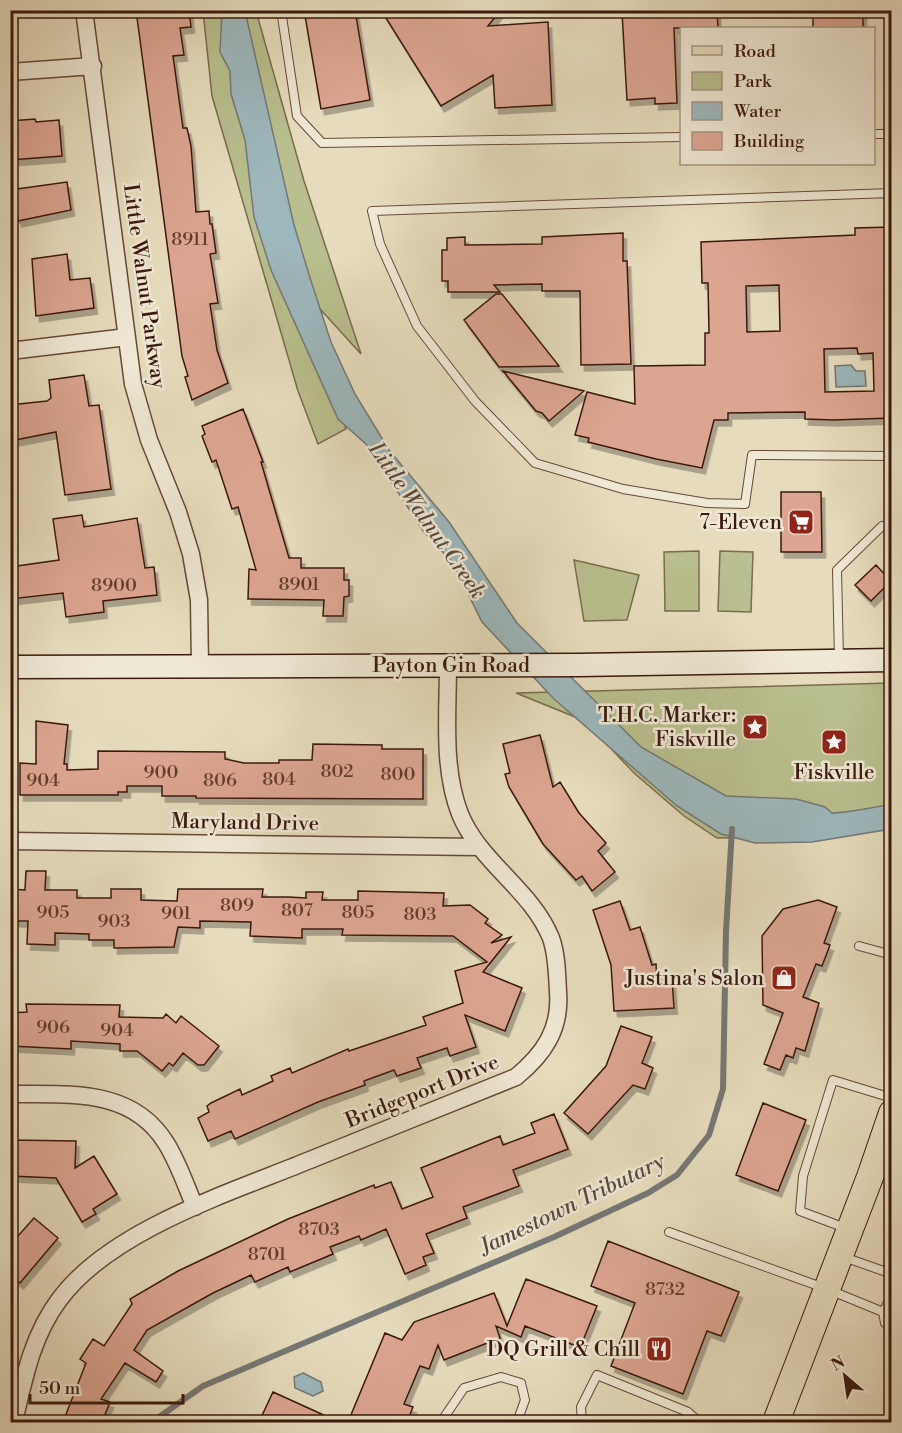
<svg xmlns="http://www.w3.org/2000/svg" width="902" height="1433" viewBox="0 0 902 1433" font-family="'Libre Bodoni',serif">
<style>
.green{fill:#b9bf8e;stroke:#7a6c4d;stroke-width:1.5}
.water{fill:#9db8bd;stroke:#767876;stroke-width:1.5}
.lines{fill:none;stroke-linecap:round;stroke-linejoin:round}
.stream{stroke:#767876;stroke-width:6}
.building{fill:#dca591;stroke:#3b190c;stroke-width:1.5;fill-rule:evenodd;filter:url(#shadow)}
.lane-casing{stroke:#664a38;stroke-width:10}
.street-casing{stroke:#664a38;stroke-width:19}
.secondary-casing{stroke:#3b190c;stroke-width:25}
.primary-casing{stroke:#3b190c;stroke-width:28}
.lane{stroke:#efe8d4;stroke-width:8}
.street{stroke:#efe8d4;stroke-width:16}
.secondary{stroke:#efe8d4;stroke-width:22}
.primary{stroke:#e6dcbd;stroke-width:26}
.labels{text-anchor:middle;stroke-width:5;stroke-linejoin:round;paint-order:stroke}
.number-label{font-size:18px;fill:#633c2d}
.street-label{font-size:21px;fill:#3b190c;stroke:#efe8d4}
.poi-label{font-size:21px;fill:#3b190c;stroke:#efe8d4;text-anchor:end}
.water-label{font-size:22px;font-style:italic;fill:#584941;stroke:#efe8d4}
</style>
<defs>
<filter id="shadow"><feDropShadow dx="3.5" dy="6" stdDeviation="0" flood-color="#0004"/></filter>
</defs>
<rect width="100%" height="100%" fill="#e6dcbd"/>
<filter id="stains"><feTurbulence type="fractalNoise" baseFrequency=".00333" numOctaves="4"/><feColorMatrix values="0 0 0 0 .2 0 0 0 0 .09 0 0 0 0 .02 0 0 0 .5 -.17"/></filter>
<radialGradient id="worn" r=".72"><stop offset=".6" stop-color="#630" stop-opacity="0"/><stop offset="1" stop-color="#630" stop-opacity=".3"/></radialGradient>
<path class="green" d="M203,11h53l48,170 57,173 -40,-44 12,82 13,37 -28,15 -20,-53 -86,-295z
M699,551v60h-34l-1,-59z
M720,551l33,1 -2,60 -33,-1z
M574,560l65,15 -12,45 -43,1z
M891,683v140l-53,13 -121,2 -33,-22 -50,-43 -49,-52 -69,-28z"/>
<path class="water" d="M222,11h23l49,214 17,56 20,61 24,52 34,56 60,72 68,101 124,124 85,49 70,3 29,8 7,6c21,-1 39,-6 59,-8v24l-79,13 -57,1 -34,-9 -44,-28 -124,-108 -71,-76 -29,-59 -29,-31 -57,-87 -29,-26 -67,-149 -17,-53 -9,-77 -14,-46 -1,-23 -10,-19z
M851,365l5,6h9l1,15 -30,1 -1,-21z
M303,1373l18,9 2,9 -10,5 -18,-8 -1,-11z"/>
<g class="lines">
<path class="stream" d="M152,1422l51,-36 351,-149 94,-44 29,-18 32,-40 14,-46 3,-158 6,-102"/>
</g>
<path class="building" d="M136,10h53l2,17 -11,1 4,27 -11,1 10,72h4l4,18 5,66 13,-1 1,13h2l4,29 -6,1 8,49 -8,1 7,46 11,33 -36,17 -7,-23 3,-1 -6,-20z
M304,10h51l15,90 -49,9z
M381,10h120l-13,16 60,-4 4,83 -57,3 -2,-33 -52,31z
M632,10h85l1,18h-44l3,75 -22,1v-6l-28,2 -5,-88z
M813,10h50v18h-50z
M35,119l1,3 23,-2 3,36 -52,4v-39z
M67,182l4,28 -53,11v-4l-8,1v-28z
M891,227v191l-57,2 -29,-1v-7l-77,1v7h-14l-12,48 -46,-9 -68,-17 1,-4 -14,-3 12,-43 48,12 -1,-38 71,-1v-32h4l-1,-50h-6l-1,-41 154,-7v-7zM779,285l1,46 -33,1 -1,-46zM857,348l1,6 15,-1 1,38 -49,1 -1,-43z
M623,233v28h4l4,103 -50,1 -1,-74h-38v-7l-48,1 6,7h-52v-11h-6v-31h5v-12l18,-1v8l77,-1v-7z
M67,254l3,26 20,-2 4,30 -58,8 -4,-57z
M496,294h6l57,72 -60,1 -35,-47z
M503,371l81,20 -35,30 -7,-8 -6,-2z
M84,375l5,31 10,-1 12,84 -46,6 -9,-63 -46,9v-36l37,-4 4,-3 -2,-18z
M243,409l20,53h-2l28,96h12v10h43v12h5v16l-5,1 -1,19h-20l1,-16 -76,-1 1,-30 7,1 -18,-63 -6,2 -16,-49 -4,2 -10,-26 3,-2 -3,-8z
M781,492h40l1,60h-41z
M82,515l2,12 53,-9 8,50 9,-1 3,28 -54,6 1,11 -38,5 -3,-24 -53,6v-32l49,-7 -6,-41z
M876,565l15,16 -20,20 -16,-16z
M36,721l32,4 -4,39h3v6l31,-1v-18l127,1v7l19,4h35v-3h33l1,-16 69,1v4h41v50l-227,-1v-2h-34v-10h-35v6h-9v3h-98v-32l16,1z
M540,735l13,52 7,-5 19,31 27,30 -8,8 17,21 -23,19 -10,-15 -6,4 -33,-36 -34,-57 -4,-13 5,-1 -7,-29z
M26,871h20l-1,19h32v8h34v-9h30v11l36,1 1,-12h85l-1,8h26l18,1v-6h17l-1,8h36v-9l86,2 -1,13 27,-1 18,14 -3,4 17,12 -11,8 20,-6 -28,35 39,16 -17,43 -40,-16 11,32 -26,9 -3,-8 -30,10 4,10 -24,8 -3,-6 -30,11 1,4 -47,17 -83,37 -4,-8 -23,10 -10,-23 11,-6 -2,-6 4,-3 29,-14 2,6 31,-14 -2,-5 19,-8 2,5 56,-24 1,2 77,-26 -3,-8 40,-14 -8,-32 32,-9 -34,-26 -111,-1 1,-6h-41v9l-52,-2 1,-14 -51,-1v7l-22,-1 -4,20 -60,1v-8h-25v-6l-34,-1v12l-28,-1 1,-23h-18v-32l15,1z
M818,900l19,7 -13,36 6,2 -8,21 -6,-2 -13,33 16,6 -14,48 -9,-3 -3,10 -7,-3 -6,15 -16,-6 19,-51 -20,-8 -1,-69 21,-27z
M620,901l10,29 10,-3 12,38 4,-1 1,16 15,-1 2,29 -60,3 -3,-46 -18,-55z
M26,1004l94,1 -1,12 44,1 3,-4 10,9 5,-7 38,30 -15,19h-6l-15,-12 -10,13 -4,-3 -7,8 -25,-20h-17v-7l-49,-3v8l-61,-3v-33l17,-1z
M621,1026l31,11 -10,26 11,5 -8,21 -12,-4 -45,49 -24,-21 42,-47z
M763,1103l43,17 -28,71 -42,-16z
M554,1114l14,35 -55,21 6,16 -56,21 4,11 -41,16 8,19 -11,4 3,8 -21,9 -19,-45 -25,11 -2,-4 -29,11 3,7 -43,18 -2,-5 -33,15 -4,-7 -38,18 -66,37 -13,20 29,21 -7,11 -31,-19 -24,36 9,3 -8,20h-39l23,-59 -6,-4 13,-20 11,7 28,-42 -2,-5 48,-28 110,-52 86,-34 1,3 16,-6 11,27 31,-12 -12,-29 79,-32 3,9 32,-12 -4,-10z
M10,1140l66,1 -1,27 19,-12 23,38 -24,15 3,5 -14,8 -26,-44 -46,-2z
M34,1218l24,20 -38,45 -10,-8v-30z
M608,1241l131,51 -18,44 -14,-5 -24,63 -72,-28 24,-63 -44,-17z
M526,1279l71,27 -15,37 -4,-2 -2,4 -5,-1 -46,-18 -4,11 -25,-11 4,12 -56,22 -6,-15 -9,24 -9,-3 -16,38 9,3 -6,15h-59l37,-89 17,7 12,-18 80,-29 13,33z
M273,1392l66,30h-80z"/>
<g class="lines">
<g class="lane-casing">
<path id="lane" d="M281,10l16,106 25,27 360,-6
M874,134h18
M892,193l-520,18 8,33 37,82 58,75 60,62 88,26 84,14 38,1 7,-49 140,1
M839,659l-2,-89 45,-44 10,-1
M859,946l33,9
M848,1229l-48,-18 3,-35 30,-96 59,18
M669,1232l158,57 56,23 9,-17
M841,1256l51,18
M883,1312l2,11 7,4
M441,1422l23,-34 37,-11 20,6 4,17 -8,22
M582,1422l-1,-15 16,-32 91,37 11,10"/>
</g>
<g class="street-casing">
<path id="street" d="M84,10l49,374 16,56 29,72 13,42 8,46 1,67
M10,72l83,-6
M10,351l117,-14
M10,841l468,6
M10,1094c58,1 121,-7 156,49 12,19 20,43 29,64
M14,1422c10,-43 18,-86 45,-122 51,-70 173,-108 251,-140 69,-28 137,-55 206,-83 28,-23 45,-48 42,-85 -1,-18 -1,-37 -7,-54 -20,-49 -71,-75 -91,-124 -18,-46 -12,-101 -12,-150"/>
</g>
<g class="secondary-casing">
<path id="secondary" d="M10,667l568,-2 314,-5"/>
</g>
<g class="primary-casing">
<path id="primary" d="M776,1422l94,-245 22,-64"/>
</g>
<use href="#lane" class="lane"/>
<use href="#street" class="street"/>
<use href="#secondary" class="secondary"/>
<use href="#primary" class="primary"/>
</g>
<defs>
<g id="supermarket-square" transform="scale(1.35)"><rect x="-9" y="-9" width="18" height="18" rx="4" fill="#8f2418" stroke="#efe8d4"/><path d="M-6-5.5h2.5l.6 2H6L4.5 2H-2.5L-4.4-4H-6ZM-1.5 3.2a1.3 1.3 0 1 0 .1 0ZM3 3.2a1.3 1.3 0 1 0 .1 0Z" fill="#fff"/></g>
<g id="sight-square" transform="scale(1.35)"><rect x="-9" y="-9" width="18" height="18" rx="4" fill="#8f2418" stroke="#efe8d4"/><path d="M0-6L1.8-2.2L6-1.7L2.9 1.2L3.7 5.4L0 3.3L-3.7 5.4L-2.9 1.2L-6-1.7L-1.8-2.2Z" fill="#fff"/></g>
<g id="shop-square" transform="scale(1.35)"><rect x="-9" y="-9" width="18" height="18" rx="4" fill="#8f2418" stroke="#efe8d4"/><path d="M-5-2.5h2.3a2.7 3.5 0 0 1 5.4 0H5L5.5 6h-11ZM-1.5-2.5h3a1.5 2.3 0 0 0-3 0Z" fill="#fff"/></g>
<g id="restaurant-square" transform="scale(1.35)"><rect x="-9" y="-9" width="18" height="18" rx="4" fill="#8f2418" stroke="#efe8d4"/><path d="M-5-6h1v4h1v-4h1v4h1v-4h1v5L-1.5 .5V6h-2V.5L-5-1ZM5-6V6H3V1.5H1.5Q1.5-4 5-6Z" fill="#fff"/></g>
</defs>
<g fill-rule="evenodd">
<use href="#supermarket-square" x="801" y="522"/>
<use href="#sight-square" x="755" y="727"/>
<use href="#sight-square" x="834" y="742"/>
<use href="#shop-square" x="784" y="978"/>
<use href="#restaurant-square" x="659" y="1349"/>
</g>
<g class="labels">
<g class="number-label">
<text x="190" y="245">8911</text>
<text x="299" y="590">8901</text>
<text x="114" y="591">8900</text>
<text x="337" y="777">802</text>
<text x="161" y="778">900</text>
<text x="398" y="780">800</text>
<text x="279" y="785">804</text>
<text x="43" y="786">904</text>
<text x="220" y="786">806</text>
<text x="237" y="911">809</text>
<text x="297" y="916">807</text>
<text x="53" y="918">905</text>
<text x="358" y="918">805</text>
<text x="176" y="919">901</text>
<text x="420" y="920">803</text>
<text x="114" y="927">903</text>
<text x="53" y="1033">906</text>
<text x="117" y="1036">904</text>
<text x="319" y="1235">8703</text>
<text x="267" y="1260">8701</text>
<text x="665" y="1295">8732</text>
</g>
<g class="street-label">
<text transform="translate(145 286) rotate(82)" y="7">Little Walnut Parkway</text>
<text x="451" y="672">Payton Gin Road</text>
<text transform="translate(245 822) rotate(1)" y="7">Maryland Drive</text>
<text transform="translate(422 1091) rotate(-22)" y="7">Bridgeport Drive</text>
</g>
<g class="poi-label">
<text x="782" y="529">7-Eleven</text>
<text x="736" y="722">T.H.C. Marker:<tspan x="736" dy="24">Fiskville</tspan></text>
<text x="834" y="779" text-anchor="middle">Fiskville</text>
<text x="764" y="985">Justina's Salon</text>
<text x="640" y="1356">DQ Grill &amp; Chill</text>
</g>
<g class="water-label">
<text transform="translate(428 520) rotate(55)" y="8">Little Walnut Creek</text>
<text transform="translate(572 1203) rotate(-26)" y="8">Jamestown Tributary</text>
</g>
</g>
<rect width="902" height="1433" fill="none" stroke="#e6dcbd" stroke-width="36"/>
<rect x="12" y="12" width="878" height="1409" fill="none" stroke="#3b190c" stroke-width="3"/>
<rect x="18" y="18" width="866" height="1397" fill="none" stroke="#3b190c" stroke-width="1.5"/>
<rect x="680" y="27" width="195" height="138" fill="#efe8d4" stroke="#a79584" stroke-width="1.5"/>
<rect x="692" y="46" width="30" height="9" fill="#e6dcbd" stroke="#a79584" stroke-width="1.5"/>
<text x="734" y="57" font-size="18" fill="#3b190c">Road</text>
<rect x="692" y="72" width="30" height="18" fill="#b9bf8e" stroke="#a79584" stroke-width="1.5"/>
<text x="734" y="87" font-size="18" fill="#3b190c">Park</text>
<rect x="692" y="102" width="30" height="18" fill="#9db8bd" stroke="#a79584" stroke-width="1.5"/>
<text x="734" y="117" font-size="18" fill="#3b190c">Water</text>
<rect x="692" y="132" width="30" height="18" fill="#dca591" stroke="#a79584" stroke-width="1.5"/>
<text x="734" y="147" font-size="18" fill="#3b190c">Building</text>
<g transform="translate(845 1376) rotate(331)" stroke="#efe8d4" stroke-width="4.5" paint-order="stroke">
<path d="M0-4.5L10 22L0 15L-10 22Z" fill="#3b190c"/>
<text y="-9" font-size="16" font-weight="bold" text-anchor="middle" fill="#3b190c">N</text>
</g>
<path d="M30 1394v9h153v-9" fill="none" stroke="#3b190c" stroke-width="3"/>
<text x="39" y="1394" font-size="18" fill="#3b190c" stroke="#efe8d4" stroke-width="4.5" paint-order="stroke">50 m</text>
<rect width="100%" height="100%" filter="url(#stains)"/>
<rect width="100%" height="100%" fill="url(#worn)"/>
</svg>
